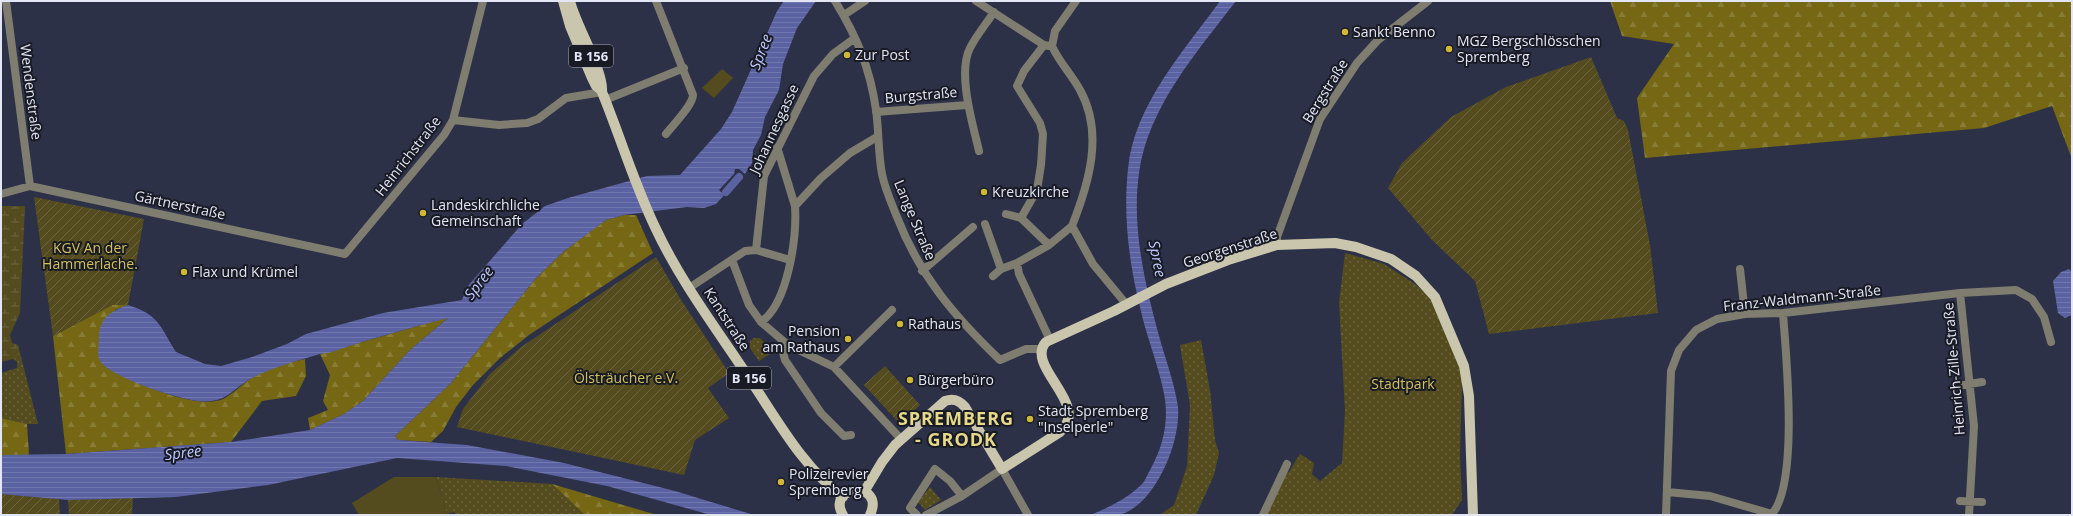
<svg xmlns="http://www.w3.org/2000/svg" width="2073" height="516" viewBox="0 0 2073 516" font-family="'Open Sans',sans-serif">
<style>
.grass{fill:url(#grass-dots)}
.forest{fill:url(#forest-firs)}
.wetland{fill:url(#wetland-marsh)}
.garden{fill:url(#garden-furrows)}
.pitch{fill:#544c1f}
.water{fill:url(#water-rules)}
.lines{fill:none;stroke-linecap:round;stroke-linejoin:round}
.canal{stroke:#5a62a1;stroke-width:8}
.minor{stroke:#7f7c70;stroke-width:8}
.major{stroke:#cac6ad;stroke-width:10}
.poi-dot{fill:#cfb837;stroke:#181a24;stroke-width:1.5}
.labels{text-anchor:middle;stroke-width:4;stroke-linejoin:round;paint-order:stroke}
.shield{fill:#181a24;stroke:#a6a9b6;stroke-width:1}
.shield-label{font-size:13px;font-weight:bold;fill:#e3e6f5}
.poi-label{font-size:14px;fill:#e3e6f5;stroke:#181a24;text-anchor:start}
.street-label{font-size:14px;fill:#e3e6f5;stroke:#181a24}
.park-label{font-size:14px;fill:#d5c257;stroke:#181a24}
.water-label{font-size:15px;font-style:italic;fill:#bec8ff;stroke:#181a24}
.district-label{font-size:18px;font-weight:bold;letter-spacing:1px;fill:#e7d98a;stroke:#181a24}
</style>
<defs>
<pattern id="grass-dots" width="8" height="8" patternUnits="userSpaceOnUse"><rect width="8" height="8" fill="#544c1f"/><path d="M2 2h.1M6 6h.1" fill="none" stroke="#6c6640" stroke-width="1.8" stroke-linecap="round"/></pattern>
<pattern id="forest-firs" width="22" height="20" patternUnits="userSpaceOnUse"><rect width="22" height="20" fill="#756713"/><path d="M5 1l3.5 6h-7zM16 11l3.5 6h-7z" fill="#887d36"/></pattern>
<pattern id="wetland-marsh" width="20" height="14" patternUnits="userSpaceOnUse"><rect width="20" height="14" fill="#544c1f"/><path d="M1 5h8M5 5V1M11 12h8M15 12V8" fill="none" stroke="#6c6640"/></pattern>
<pattern id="garden-furrows" width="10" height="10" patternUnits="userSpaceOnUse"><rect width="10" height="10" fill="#544c1f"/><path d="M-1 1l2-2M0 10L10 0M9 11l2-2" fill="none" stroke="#6c6640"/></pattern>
<pattern id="water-rules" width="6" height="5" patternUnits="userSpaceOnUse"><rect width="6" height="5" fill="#5a62a1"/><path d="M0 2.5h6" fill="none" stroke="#7278af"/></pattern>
</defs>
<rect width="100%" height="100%" fill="#2d3147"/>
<path class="grass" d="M1345,253l39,11 31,20 16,14 25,57 6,23 -2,77 2,45 -10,15h-187l20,-41 4,-2 11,-18 14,9 -2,11 8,7 22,-18 3,-52 -6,-109z
M754,338h6l9,9 1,7 -11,7 -9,-13v-7z
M1201,340l9,50 5,50 4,13 -5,22 -18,40h-36l14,-10 13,-39 3,-61 -10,-60z
M18,345l20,79h-11l-26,-6v-45l16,-5z
M436,477l116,7 33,31h-129l-2,-3 -7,2z
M930,487l11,13 -16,10 -7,-8z"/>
<path class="forest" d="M1610,1h462v158l-20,-53 -68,22 -339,30 -8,-60 37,-54 -52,-8z
M624,215h12l17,38 -124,82 -29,23 -27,27 -17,22 -13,24 -12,11 -33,-2 -3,-4 55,-52 86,-106 27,-26 30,-23 13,-9z
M112,305h16l-13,5 -8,58c25,13 89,43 116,31 10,-5 18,-14 27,-20 16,-10 36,-16 55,-20l1,17 -10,20 -34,5 -31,41 -165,12 -13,-118z
M449,317l-39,33 -47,51 -19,13 -34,16 -2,-12 20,-8 -5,-9 7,-26 -10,-21z
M1,418l26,6 2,31h-28z
M552,484l105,31h-72z"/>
<path class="wetland" d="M1,206h24l-5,107 -10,22 2,8 6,2v17l-5,-3 -12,3z"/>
<path class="garden" d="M1591,57l26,61 7,3 4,9 22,115 8,68 -169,21 -14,-53 -43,-41 -44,-52 14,-25 49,-46 55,-30z
M34,197l110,22 -16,86h-16l-59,31z
M656,257l25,43 48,73 -21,15 21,30 -34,22 -11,35 -227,-48 6,-18 27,-35 31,-27z
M885,366l35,39 -20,19 -36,-39z
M1,494l58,5 1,16h-59z
M133,498l-1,17h-63l-1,-15z"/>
<path class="pitch" d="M722,69l11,9 -19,20 -12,-10z
M394,477h42l11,37 -88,1 -7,-12z"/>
<path class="water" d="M784,1h32l-19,27 -14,36 -4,26 -14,27 -4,18 -8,15 -1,13 -7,11 -6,-5h-4l-1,5 -15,16 3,3 5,-1 -11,12 -12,4 -17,-1 -63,8 -18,5 -43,32 -27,26 -86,106 -55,52 3,4 69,5 97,18 111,28 79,24h-43l-104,-29 -101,-20 -109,-8 -129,27 -92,12 -108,3 -67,-6v-39l65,-1 165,-12 79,-12 34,-16 19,-13 47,-51 38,-32c-38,10 -76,20 -113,33 -5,2 -10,2 -15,3 -23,7 -47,13 -68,24 -22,12 -25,26 -54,23 -19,-2 -91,-24 -99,-42 -2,-6 0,-15 0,-21 0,-20 12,-27 29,-33 32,10 32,22 48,47l29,12 16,2 31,-9 35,-13 19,-10 77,-21 79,-13 5,-13 55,-63 23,-18 23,-8 79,-22 33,-1 41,-46 11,-17 45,-101z
M1220,1h16c-39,51 -88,106 -97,172 -8,56 7,116 22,170 6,20 14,43 17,64 3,35 -23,99 -59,108 -8,1 -19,0 -28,0 18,-8 35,-16 49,-29 5,-4 7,-11 10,-16 14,-25 20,-52 13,-81 -6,-28 -17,-54 -23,-82 -11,-44 -17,-92 -12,-138 6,-64 56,-118 92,-168z
M2069,269l3,3v43l-7,3 -7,-5 -5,-32 8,-9z"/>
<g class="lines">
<path class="canal" d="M726,192l13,-15"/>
<path class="minor" d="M6,1l24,185
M656,1l37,94c0,10 -21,31 -27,39
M835,1c22,36 35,67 41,109 3,21 2,43 6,64 3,15 9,28 15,43 23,59 57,99 103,143l26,-11h16
M976,1l68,44 5,1
M1076,1l-21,30 -3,15c7,16 20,29 28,44 24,43 9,93 -8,136l21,38 34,41
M844,15l21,-14
M605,100l79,-32
M876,112l91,-7
M453,120l46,5 28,-2 11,-4 28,-21 36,-6
M777,147l18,59
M979,151c-6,-26 -22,-78 -9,-103 6,-12 16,-24 24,-36
M1,194l29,-8 315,68 99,-119 9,-15 30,-119
M1006,214l15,4 28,27
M1021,218l16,-28 4,-25 2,-31 -3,-11 -23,-37 7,-15 20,-26
M985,224l16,45
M1277,245v-8l43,-118 37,-56 21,-23 50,-39
M756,250l8,-74 50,-100 19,-22 22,-16
M732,260l17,45 12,17 27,23 46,22 67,72
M1017,263l2,11 31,66
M1740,269l5,45
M922,271l51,-44
M993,276l8,-7 16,-6 32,-18 23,-19
M689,288l56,-37 11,-1 34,10
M1960,293l14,133 -5,89
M761,322c27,-18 36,-85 34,-116l26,-28 29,-25 27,-16
M788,345l-5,7 2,8 36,53 23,23 7,-1
M834,367l58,-57
M1957,386l25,-4
M1667,492l43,4 62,18c27,-31 14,-159 11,-201
M1960,501l22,1
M917,515l-7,-7 25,-39 15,12 12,15
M926,515l36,-19 40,-27 26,46
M1263,515l24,-51
M1666,515l5,-144 8,-21 17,-20 21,-11 28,-5 38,-1 177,-20 56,-3 16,9 12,18 7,25"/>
<path class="major" d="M563,1l7,25 22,52 4,8 6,5
M570,1c6,25 34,70 32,91 18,44 32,91 53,135 26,56 64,105 98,157 26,39 51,84 90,113
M864,492l18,-30 13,-17 50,-44c8,-3 14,-1 20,6l37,62 58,-37c32,-27 -36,-66 -14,-90l68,-31 52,-27 62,-24 49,-15 58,-2 21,4 35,12 25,17 19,21 29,69 5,30 4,119
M843,515c-18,-30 43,-35 27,0"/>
</g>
<g class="poi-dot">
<circle cx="1345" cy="32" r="4"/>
<circle cx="1449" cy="49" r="4"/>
<circle cx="847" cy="55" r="4"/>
<circle cx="984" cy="192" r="4"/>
<circle cx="423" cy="213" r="4"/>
<circle cx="184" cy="272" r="4"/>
<circle cx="900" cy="324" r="4"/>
<circle cx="848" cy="339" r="4"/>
<circle cx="910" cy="380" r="4"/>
<circle cx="1030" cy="419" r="4"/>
<circle cx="781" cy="482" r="4"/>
</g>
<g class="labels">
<g class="shield">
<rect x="569" y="45" width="44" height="22" rx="3"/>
<rect x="727" y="367" width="44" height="22" rx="3"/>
</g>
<g class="shield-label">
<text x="591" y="61">B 156</text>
<text x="749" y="383">B 156</text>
</g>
<g class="poi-label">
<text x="1353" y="37">Sankt Benno</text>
<text x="1457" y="46">MGZ Bergschlösschen<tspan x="1457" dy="16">Spremberg</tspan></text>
<text x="855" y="60">Zur Post</text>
<text x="992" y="197">Kreuzkirche</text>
<text x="431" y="210">Landeskirchliche<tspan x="431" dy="16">Gemeinschaft</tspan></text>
<text x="192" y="277">Flax und Krümel</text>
<text x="908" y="329">Rathaus</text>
<text x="840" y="336" text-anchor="end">Pension<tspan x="840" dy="16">am Rathaus</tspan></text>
<text x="918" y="385">Bürgerbüro</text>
<text x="1038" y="416">Stadt Spremberg<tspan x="1038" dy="16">"Inselperle"</tspan></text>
<text x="789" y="479">Polizeirevier<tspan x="789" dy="16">Spremberg</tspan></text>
</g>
<g class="street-label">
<text transform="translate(1325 91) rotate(-58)" y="5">Bergstraße</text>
<text transform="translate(31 92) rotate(83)" y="5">Wendenstraße</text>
<text transform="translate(921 95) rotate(-5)" y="5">Burgstraße</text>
<text transform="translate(774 129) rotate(-65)" y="5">Johannesgasse</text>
<text transform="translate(408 156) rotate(-52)" y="5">Heinrichstraße</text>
<text transform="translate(180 205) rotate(12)" y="5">Gärtnerstraße</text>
<text transform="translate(915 220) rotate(67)" y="5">Lange Straße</text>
<text transform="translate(1230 248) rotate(-18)" y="5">Georgenstraße</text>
<text transform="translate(1802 298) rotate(-6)" y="5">Franz-Waldmann-Straße</text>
<text transform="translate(727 319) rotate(57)" y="5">Kantstraße</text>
<text transform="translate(1954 369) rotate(-95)" y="5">Heinrich-Zille-Straße</text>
</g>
<g class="park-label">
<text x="90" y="253">KGV An der<tspan x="90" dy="16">Hammerlache.</tspan></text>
<text x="626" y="383">Ölsträucher e.V.</text>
<text x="1403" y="389">Stadtpark</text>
</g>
<g class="water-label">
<text transform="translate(761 52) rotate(-69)" y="5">Spree</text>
<text transform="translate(1157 259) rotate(79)" y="5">Spree</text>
<text transform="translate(479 283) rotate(-53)" y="5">Spree</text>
<text transform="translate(183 453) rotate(-7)" y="5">Spree</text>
</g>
<g class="district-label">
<text x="956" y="425">SPREMBERG<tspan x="956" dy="21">- GRODK</tspan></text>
</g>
</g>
<rect width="2073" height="516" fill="none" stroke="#e3e6f5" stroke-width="4"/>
</svg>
